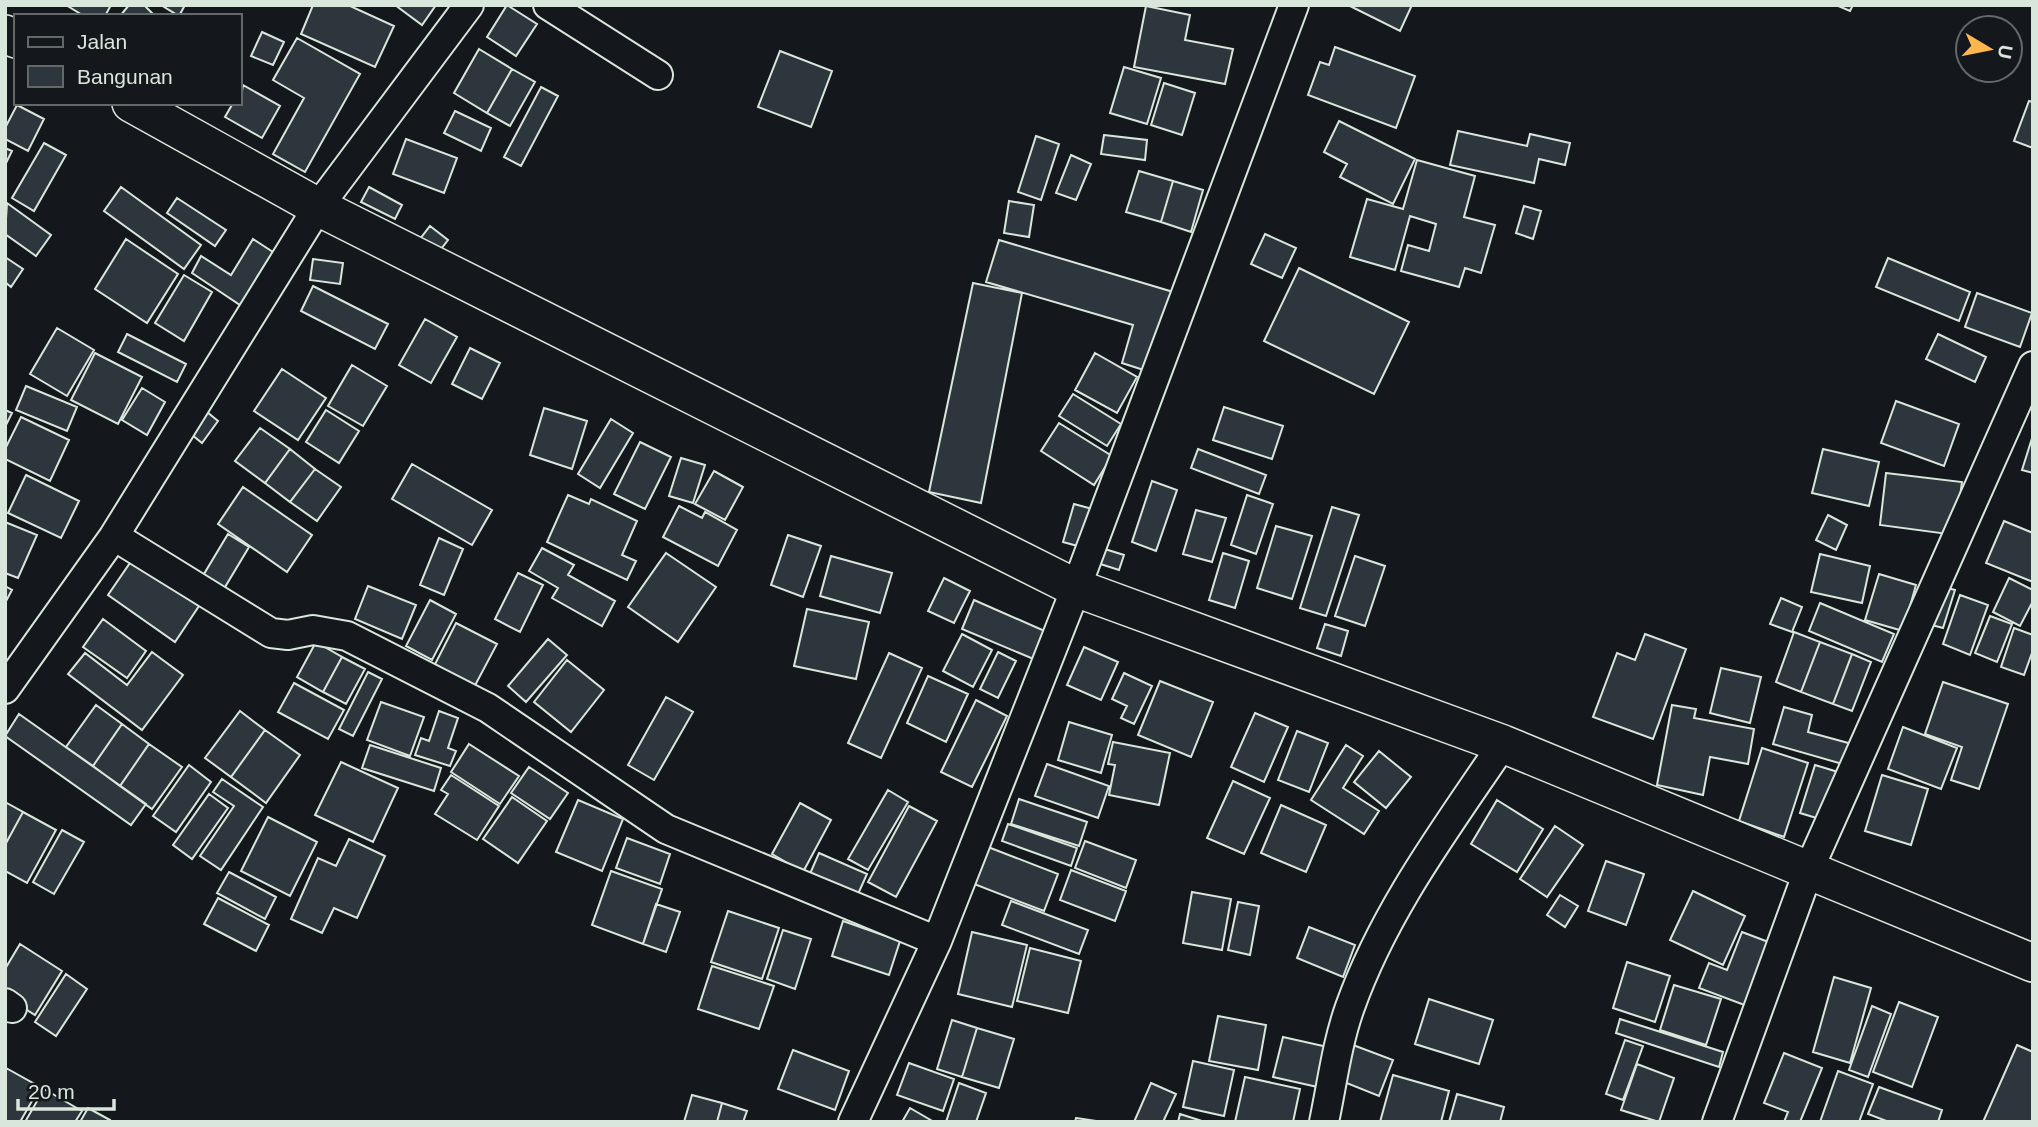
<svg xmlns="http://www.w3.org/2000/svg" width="2038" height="1127" viewBox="0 0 2038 1127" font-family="Helvetica,sans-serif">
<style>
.building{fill:#2c363c;stroke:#d8e6dc;stroke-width:2}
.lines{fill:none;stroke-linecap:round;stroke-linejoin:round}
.minor-casing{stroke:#d8e6dc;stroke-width:32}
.tertiary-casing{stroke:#d8e6dc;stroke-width:40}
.minor{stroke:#14181c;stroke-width:28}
.tertiary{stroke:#14181c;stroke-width:37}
</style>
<rect width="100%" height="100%" fill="#14181c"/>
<path class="building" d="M66,5h45l-6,11h-21z
M129,5h15l8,8 -3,3h-29z
M161,5h24l-6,11z
M313,5h35l46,21 -19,41 -74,-33z
M395,5h41l-14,20z
M507,5l30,19 -21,32 -29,-19z
M1348,5h64l-12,26z
M1836,5h17l-3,6z
M1146,6l44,9 -5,25 48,9 -8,35 -91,-17z
M262,32l22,10 -11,23 -22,-9z
M297,38l63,36 -55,98 -32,-18 31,-56 -31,-18z
M1335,47l80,29 -19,52 -88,-33 12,-33 9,3z
M479,49l33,20 -25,44 -33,-20z
M780,51l52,20 -21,56 -53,-20z
M1124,67l37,11 -14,46 -37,-11z
M512,69l23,13 -25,44 -23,-13z
M1164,83l31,10 -13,42 -31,-10z
M243,85l37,21 -18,32 -37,-21 8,-14h7z
M541,87l17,9 -37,70 -17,-9z
M2029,101l4,1v46l-19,-7z
M17,105l27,14 -16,32 -23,-12v-11z
M455,111l36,17 -10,23 -37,-18z
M1339,121l76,38 -22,45 -53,-27 7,-13 -23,-12z
M1458,131l69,15 3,-12 40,9 -5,22 -26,-6 -5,24 -84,-18z
M1104,135l43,5 -2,20 -44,-6z
M1036,136l23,8 -18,56 -23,-8z
M406,139l51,19 -13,35 -51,-19z
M44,143l22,12 -32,56 -22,-13z
M5,148l7,3 -7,14z
M1071,155l20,9 -15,36 -20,-7z
M1417,160l58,16 -11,41 31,8 -14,48 -16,-5 -6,19 -58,-16 7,-26 21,6 7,-27 -26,-8 -15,54 -45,-13 17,-58 36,10z
M1139,171l34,10 -12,41 -35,-10z
M1173,181l30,9 -12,42 -30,-10z
M121,187l80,58 -17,24 -80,-58z
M369,187l33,18 -7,14 -34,-17z
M177,198l49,32 -11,16 -48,-33z
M1009,201l25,4 -5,32 -25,-4z
M7,203l44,32 -15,21 -31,-22z
M1524,206l17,5 -8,28 -17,-6z
M430,226l18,14 -17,22 -18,-14z
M1265,234l31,14 -14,30 -31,-14z
M126,239l52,35 -31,49 -52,-34z
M253,239l23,15 -33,53 -51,-34 9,-17 30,19z
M999,240l181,54 -24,80 -34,-11 11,-38 -147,-43z
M5,257l18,12 -12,18 -6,-5z
M1888,258l82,34 -11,29 -83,-34z
M313,259l30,4 -3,21 -30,-4z
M1299,268l110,54 -35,72 -110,-53z
M184,275l28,17 -28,49 -29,-18z
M973,283l49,10 -41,210 -52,-11z
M313,286l75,38 -13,25 -74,-38z
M1977,293l55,20 -12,34 -55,-20z
M425,319l32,18 -26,46 -32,-18z
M57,328l37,22 -27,46 -37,-22z
M127,334l59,30 -9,18 -59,-30z
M1938,334l48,23 -11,25 -49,-23z
M470,348l30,15 -18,36 -30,-15z
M95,353l47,24 -24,47 -47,-24z
M1095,353l42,24 -20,36 -42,-23z
M352,365l35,21 -24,40 -35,-20z
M282,369l44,29 -28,42 -44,-29z
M26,386l51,21 -10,24 -51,-21z
M142,388l23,14 -18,33 -25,-15z
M1073,394l48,30 -14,22 -48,-30z
M1896,401l63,23 -15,42 -63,-23z
M1224,407l59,19 -11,33 -59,-19z
M544,408l43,13 -15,48 -42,-14z
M5,410l7,3 -7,14z
M326,410l33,21 -20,32 -33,-21z
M207,412l11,9 -16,22 -11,-9z
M21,417l48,23 -19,41 -45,-22v-10z
M611,419l22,14 -33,55 -22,-14z
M1059,423l53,33 -18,29 -53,-34z
M260,428l30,21 -25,34 -30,-22z
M2033,435v38l-11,-3z
M640,442l31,15 -26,52 -31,-15z
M290,449l25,20 -25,33 -25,-19z
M1198,449l68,26 -7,19 -68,-26z
M1823,449l56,13 -10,44 -57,-13z
M681,458l24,7 -12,38 -24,-7z
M412,464l80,46 -20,35 -80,-46z
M315,469l26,18 -24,34 -27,-19z
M714,471l29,16 -18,33 -30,-16z
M1886,473l76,9 -7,53 -75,-10z
M26,475l53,26 -18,37 -53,-25z
M1152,481l25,9 -21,61 -24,-9z
M243,487l69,48 -25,37 -69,-48z
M568,495l21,9 2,-5 46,22 -15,34 14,6 -9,19 -80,-38z
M1247,495l26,9 -17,50 -25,-9z
M1074,504l22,6 -11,38 -22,-6z
M679,506l23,12 3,-6 32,18 -19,36 -55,-29z
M1332,507l27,8 -33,101 -26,-8z
M1196,510l30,8 -14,44 -29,-8z
M1828,515l19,10 -11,25 -20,-10z
M2004,521l29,12v49l-47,-19z
M5,522l32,13 -19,43 -13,-5z
M1276,526l36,10 -20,63 -35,-11z
M228,534l21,13 -27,45 -21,-13z
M788,535l33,11 -18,51 -32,-12z
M439,538l24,11 -19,46 -24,-10z
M1095,546l29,9 -5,15 -28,-9z
M542,548l32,17 -6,10 47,26 -13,25 -50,-28 6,-10 -29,-17z
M666,553l50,34 -38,55 -50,-35z
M1223,553l26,8 -14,47 -26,-8z
M1820,554l50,12 -8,37 -51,-11z
M831,556l61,17 -12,40 -60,-17z
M1355,556l30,10 -20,60 -30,-10z
M132,560l67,46 -24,36 -67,-47z
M518,573l25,12 -23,47 -25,-13z
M1879,574l37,11 -13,46 -38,-11z
M944,578l26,13 -16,32 -26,-12z
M2009,578l24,12v11l-13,25 -27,-14z
M5,586l7,4 -7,13z
M368,586l48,19 -14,34 -47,-20z
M1940,586l15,4 -12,38 -15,-4z
M1960,595l28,10 -18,50 -27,-11z
M1781,598l21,9 -10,25 -22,-8z
M430,600l26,14 -24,46 -26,-14z
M974,600l82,36 -13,27 -81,-34z
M1820,603l74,31 -12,28 -73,-31z
M807,609l62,13 -13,57 -62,-13z
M1990,616l22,8 -15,38 -22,-9z
M103,619l43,32 -19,27 -44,-31z
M456,623l41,21 -26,49 -40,-21z
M1325,624l23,7 -7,25 -24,-8z
M2014,628l19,7v15l-9,25 -23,-8z
M1794,632l26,10 -19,50 -25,-10z
M962,634l30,16 -19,37 -30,-16z
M1645,634l41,15 -33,90 -60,-22 24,-64 18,7z
M548,639l19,16 -41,47 -18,-16z
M316,642l26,15 -19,35 -26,-15z
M1820,642l32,12 -19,50 -32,-12z
M1084,647l34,15 -17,38 -34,-15z
M152,652l31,23 -41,55 -74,-56 17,-21 42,32z
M998,652l18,9 -18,37 -18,-9z
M889,653l33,15 -41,90 -33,-15z
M1852,654l19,8 -19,49 -19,-7z
M342,657l23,12 -19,35 -23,-12z
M567,660l37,30 -33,42 -37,-30z
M1721,668l40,9 -11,46 -40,-10z
M368,672l14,7 -29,57 -14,-7z
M1124,673l28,13 -18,38 -13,-6 6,-12 -15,-7z
M928,676l40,18 -22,48 -39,-19z
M1160,681l53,21 -22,55 -53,-22z
M1943,682l65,22 -29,85 -28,-9 11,-33 -37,-13z
M294,683l50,27 -16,29 -50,-27z
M666,697l27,15 -39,68 -26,-15z
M976,700l31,16 -35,71 -31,-15z
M381,702l43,15 -14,39 -43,-16z
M96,705l26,19 -29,42 -27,-19z
M1672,705l24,4 -2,9 60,11 -6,35 -38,-7 -7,38 -46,-10z
M1784,707l28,8 -4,17 44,12 -6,21 -73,-21z
M240,711l25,19 -34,47 -26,-19z
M439,711l19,7 -10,30 8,3 -6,15 -35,-11 6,-17 8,3z
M1255,713l33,14 -24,55 -33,-15z
M19,714l127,90 -15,21 -126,-89z
M1069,722l43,13 -11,38 -43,-13z
M122,724l27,20 -29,42 -27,-20z
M1903,727l54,21 -16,41 -53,-20z
M265,730l35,25 -34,48 -35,-26z
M1297,731l31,12 -19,49 -31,-12z
M1113,742l57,11 -11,52 -50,-10 6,-30 -7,-1z
M149,744l33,23 -30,42 -32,-23z
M469,744l50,32 -19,28 -49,-32z
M370,745l71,23 -7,23 -72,-23z
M1346,745l17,11 -20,32 36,23 -15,23 -53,-34z
M1762,748l46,15 -24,74 -45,-16z
M1379,751l32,26 -25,31 -32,-26z
M341,762l57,26 -25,54 -58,-27z
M1047,764l62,22 -11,32 -63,-22z
M189,765l22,17 -35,50 -23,-16z
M1815,765l23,7 -15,48 -23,-7z
M529,767l39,26 -18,26 -39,-26z
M451,775l48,31 -22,34 -42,-26 13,-20 -7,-4z
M1882,775l46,14 -17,56 -46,-14z
M222,779l41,28 -42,63 -21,-14 34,-50 -21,-14z
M1233,781l37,17 -26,56 -37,-16z
M888,790l20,12 -40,68 -20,-11z
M209,794l19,14 -36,51 -19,-14z
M512,797l35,24 -29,42 -35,-24z
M1019,799l68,23 -8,24 -68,-22z
M578,800l45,19 -21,52 -46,-19z
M1497,800l46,29 -26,43 -46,-28z
M5,802l18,10 -18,33z
M800,803l31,17 -28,52 -31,-18z
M1281,805l45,20 -20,47 -45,-19z
M909,806l28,15 -41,76 -28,-15z
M23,812l33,18 -29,53 -22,-12v-26z
M268,817l49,25 -27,54 -49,-25z
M1008,824l69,24 -6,18 -69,-25z
M1555,826l28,19 -36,52 -27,-18z
M62,830l22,12 -30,52 -21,-12z
M627,838l43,16 -10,30 -44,-16z
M349,839l36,17 -28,62 -23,-10 -12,25 -31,-14 27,-61 18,8z
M1085,841l51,19 -10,28 -51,-20z
M988,847l70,27 -14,37 -70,-27z
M819,853l48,21 -13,29 -48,-20z
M1606,861l38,13 -18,51 -38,-14z
M1071,870l55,21 -11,30 -55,-21z
M611,871l51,18 -19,55 -51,-19z
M229,872l47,25 -11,22 -48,-26z
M1693,891l52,25 -22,49 -53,-25z
M1192,892l39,7 -9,51 -39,-7z
M1560,895l18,11 -13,21 -18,-12z
M218,898l51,27 -13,26 -52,-27z
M1011,901l77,29 -9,24 -77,-29z
M1238,902l21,4 -9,49 -22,-5z
M656,904l24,8 -14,40 -23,-8z
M728,911l51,17 -17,51 -51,-17z
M843,921l57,20 -11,34 -57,-19z
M1309,927l46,18 -12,32 -46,-19z
M783,930l28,9 -16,50 -28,-10z
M972,932l55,13 -15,62 -54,-13z
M1742,932l37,14 -24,63 -56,-21 10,-25 18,7z
M20,944l42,27 -27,44 -30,-19v-27z
M1030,948l51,13 -13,52 -51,-12z
M1627,962l43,14 -15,46 -42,-14z
M712,966l62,20 -15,43 -61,-20z
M66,974l21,15 -31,47 -21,-14z
M1834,977l37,11 -21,75 -37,-11z
M1674,985l47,14 -15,46 -46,-15z
M1429,999l64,21 -14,44 -64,-20z
M1899,1002l39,15 -26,70 -39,-15z
M1872,1006l19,8 -23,63 -19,-7z
M1218,1016l48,9 -8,45 -49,-9z
M1620,1019l103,33 -4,15 -103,-34z
M952,1020l25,8 -15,49 -25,-8z
M977,1028l37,11 -15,49 -37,-11z
M1283,1037l49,11 -10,40 -49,-11z
M1625,1040l18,6 -20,54 -17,-6z
M1353,1045l40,15 -14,36 -40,-16z
M2017,1045l16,7v70h-50z
M793,1050l56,21 -14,39 -57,-21z
M1784,1053l38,15 -22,54h-16l4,-10 -24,-9z
M1193,1061l41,9 -10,46 -41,-9z
M909,1063l45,16 -11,32 -46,-16z
M1637,1064l37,14 -15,44 -38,-12z
M6,1068l34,19 -20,35h-15z
M1838,1071l35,13 -14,38h-39z
M1393,1075l56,16 -8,31h-61z
M1245,1077l55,12 -7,33h-58z
M959,1083l27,10 -10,29h-30z
M1151,1083l25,11 -13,28h-29z
M1879,1087l63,23 -4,12h-49l-21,-8z
M44,1089l38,22 -7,11h-50z
M1457,1094l47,13 -4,15h-51z
M692,1095l30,8 -5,19h-33z
M722,1103l25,8 -4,11h-26z
M88,1108l22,12 -1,2h-29z
M910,1108l24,14h-32z
M1180,1114l25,8h-27z
M1076,1118l21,3v1h-22z"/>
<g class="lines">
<g class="minor-casing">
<path id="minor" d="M548,5l110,70
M114,536l157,97 17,2 25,-5 34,6 141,72 178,121 271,112
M5,689l109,-153 204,-329 151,-202
M5,1003l7,5
M853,1122l84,-181 139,-353 218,-583
M1324,1122c8,-38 13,-79 26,-115 34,-96 97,-180 153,-263
M1717,1122l92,-253 224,-503"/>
</g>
<g class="tertiary-casing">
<path id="tertiary" d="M5,34l11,5
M131,103l187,104 758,381 427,156 530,219"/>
</g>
<use href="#minor" class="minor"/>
<use href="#tertiary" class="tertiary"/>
</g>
<rect width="2038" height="1127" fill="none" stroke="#d8e6dc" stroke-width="14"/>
<rect x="14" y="14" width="228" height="91" fill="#14181c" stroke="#626a69" stroke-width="2"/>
<rect x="28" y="37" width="35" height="10" fill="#14181c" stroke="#626a69" stroke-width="2"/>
<text x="77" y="49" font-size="21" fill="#d8e6dc">Jalan</text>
<rect x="28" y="66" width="35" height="21" fill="#2c363c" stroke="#626a69" stroke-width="2"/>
<text x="77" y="84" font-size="21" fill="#d8e6dc">Bangunan</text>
<g transform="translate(1989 49) rotate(100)"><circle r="33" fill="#14181c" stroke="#626a69" stroke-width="2"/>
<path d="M0-5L12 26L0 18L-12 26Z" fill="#ffb74d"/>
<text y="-10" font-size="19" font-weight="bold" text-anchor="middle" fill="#d8e6dc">U</text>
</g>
<path d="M18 1099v10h96v-10" fill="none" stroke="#d8e6dc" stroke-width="3.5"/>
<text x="28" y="1099" font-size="21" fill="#d8e6dc" stroke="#14181c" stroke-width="5" paint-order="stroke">20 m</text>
</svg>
